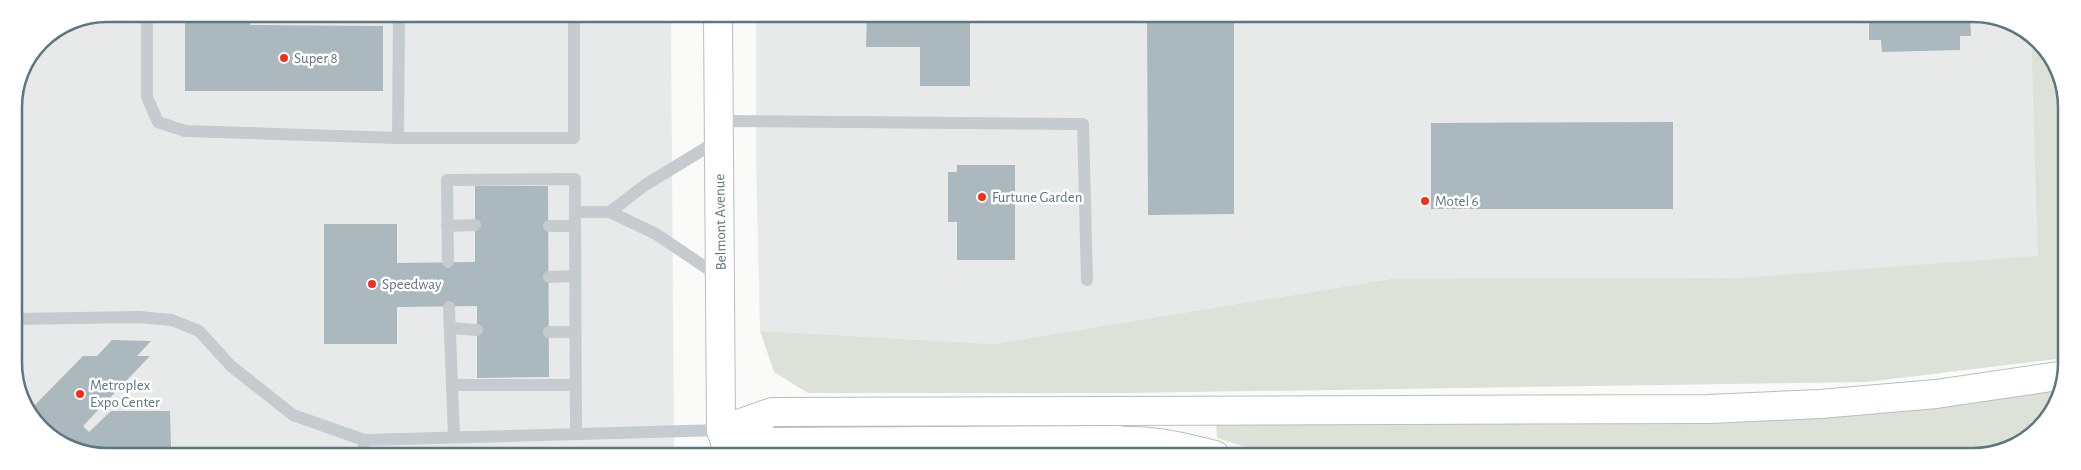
<svg xmlns="http://www.w3.org/2000/svg" width="2081" height="470" viewBox="0 0 2081 470" font-family="'Alegreya Sans',sans-serif">
<style>
.built{fill:#e8eae9}
.green{fill:#dde2d8}
.building{fill:#abb8bd}
.lines{fill:none;stroke-linecap:round;stroke-linejoin:round}
.secondary-casing{stroke:#b5bec1;stroke-width:30}
.highway-casing{stroke:#b8bec0;stroke-width:30}
.lane{stroke:#c5cbce;stroke-width:12}
.secondary{stroke:#fff;stroke-width:28}
.highway{stroke:#fff;stroke-width:28}
.poi-dot{fill:#f52e1d;stroke:#fff;stroke-width:2}
.labels{text-anchor:middle;stroke-width:5;stroke-linejoin:round;paint-order:stroke}
.poi-label{font-size:15px;fill:#5e7680;stroke:#fff;text-anchor:start}
.street-label{font-size:15px;fill:#5e7680;stroke:#fff}
.rim{fill:none;stroke:#5e7680;stroke-width:2.5}
</style>
<rect width="100%" height="100%" fill="#fafaf8"/>
<path class="built" d="M108,14h563l3,441 -584,-1 -49,-25 -25,-48 -2,-279 27,-61 31,-20z
M756,14l1235,2 40,21 8,219 -317,49 -332,-26 -397,65 -233,-13 -4,-176z"/>
<path class="green" d="M2031,37l9,4 25,48v269l-198,24 -739,11h-320l-34,-21 -14,-41 233,13 397,-65 350,-1 298,-22z
M2061,389l-26,44 -56,23 -708,-1 -54,-17 -1,-16 604,-5 176,-18z"/>
<path class="building" d="M185,14h65v11l133,1v65h-198z
M867,14l103,1v71h-50v-39h-54z
M1147,15h87v199l-86,1z
M1869,15h101l1,21h-11v14l-78,2 -1,-12h-12z
M1673,122v87h-242v-86z
M957,165h58v95h-58v-38h-9v-50h9z
M475,186h73l1,191 -72,1v-72l-80,1v37h-73v-120h73v39l78,-1z
M112,340l39,1 -14,15h13l-67,70 6,6 22,-21h59l1,36 -8,8 -74,-1 -48,-25 -10,-20 52,-53h14z"/>
<g class="lines">
<g class="secondary-casing">
<path id="secondary" d="M718,14l3,416 8,25"/>
</g>
<g class="highway-casing">
<path id="highway" d="M721,430l51,-18 936,-3 112,-5 116,-10 129,-19
M721,430l52,12 346,-2
M1102,444c36,-8 78,2 113,11"/>
</g>
<path class="lane" d="M147,14v83l11,25 27,9 213,7h176v-124
M719,121l364,3 4,156
M398,138l1,-124
M610,212l35,-27 74,-45
M447,226l28,-1
M549,226h26
M448,262l-1,-82 128,-1v33
M549,277l26,-1
M449,307l5,129
M15,319l124,-2 33,3 27,11 32,35 62,49 71,25 357,-10
M450,328l27,2
M549,332h26
M453,385h122
M576,433l-1,-221h35l46,22 64,43
M364,440v15"/>
<use href="#secondary" class="secondary"/>
<use href="#highway" class="highway"/>
</g>
<g class="poi-dot">
<circle cx="284" cy="58" r="5"/>
<circle cx="982" cy="197" r="5"/>
<circle cx="1425" cy="201" r="5"/>
<circle cx="372" cy="284" r="5"/>
<circle cx="80" cy="394" r="5"/>
</g>
<g class="labels">
<g class="poi-label">
<text x="294" y="63">Super 8</text>
<text x="992" y="202">Furtune Garden</text>
<text x="1435" y="206">Motel 6</text>
<text x="382" y="289">Speedway</text>
<text x="90" y="390">Metroplex<tspan x="90" dy="17">Expo Center</tspan></text>
</g>
<g class="street-label">
<text transform="translate(720 222) rotate(-91)" y="5">Belmont Avenue</text>
</g>
</g>
<path d="M0 0H2081V470H0ZM107 22H1973A85 85 0 0 1 2058 107V363A85 85 0 0 1 1973 448H107A85 85 0 0 1 22 363V107A85 85 0 0 1 107 22Z" fill="#fff" fill-rule="evenodd"/>
<path class="rim" d="M107 22H1973A85 85 0 0 1 2058 107V363A85 85 0 0 1 1973 448H107A85 85 0 0 1 22 363V107A85 85 0 0 1 107 22Z"/>
</svg>
